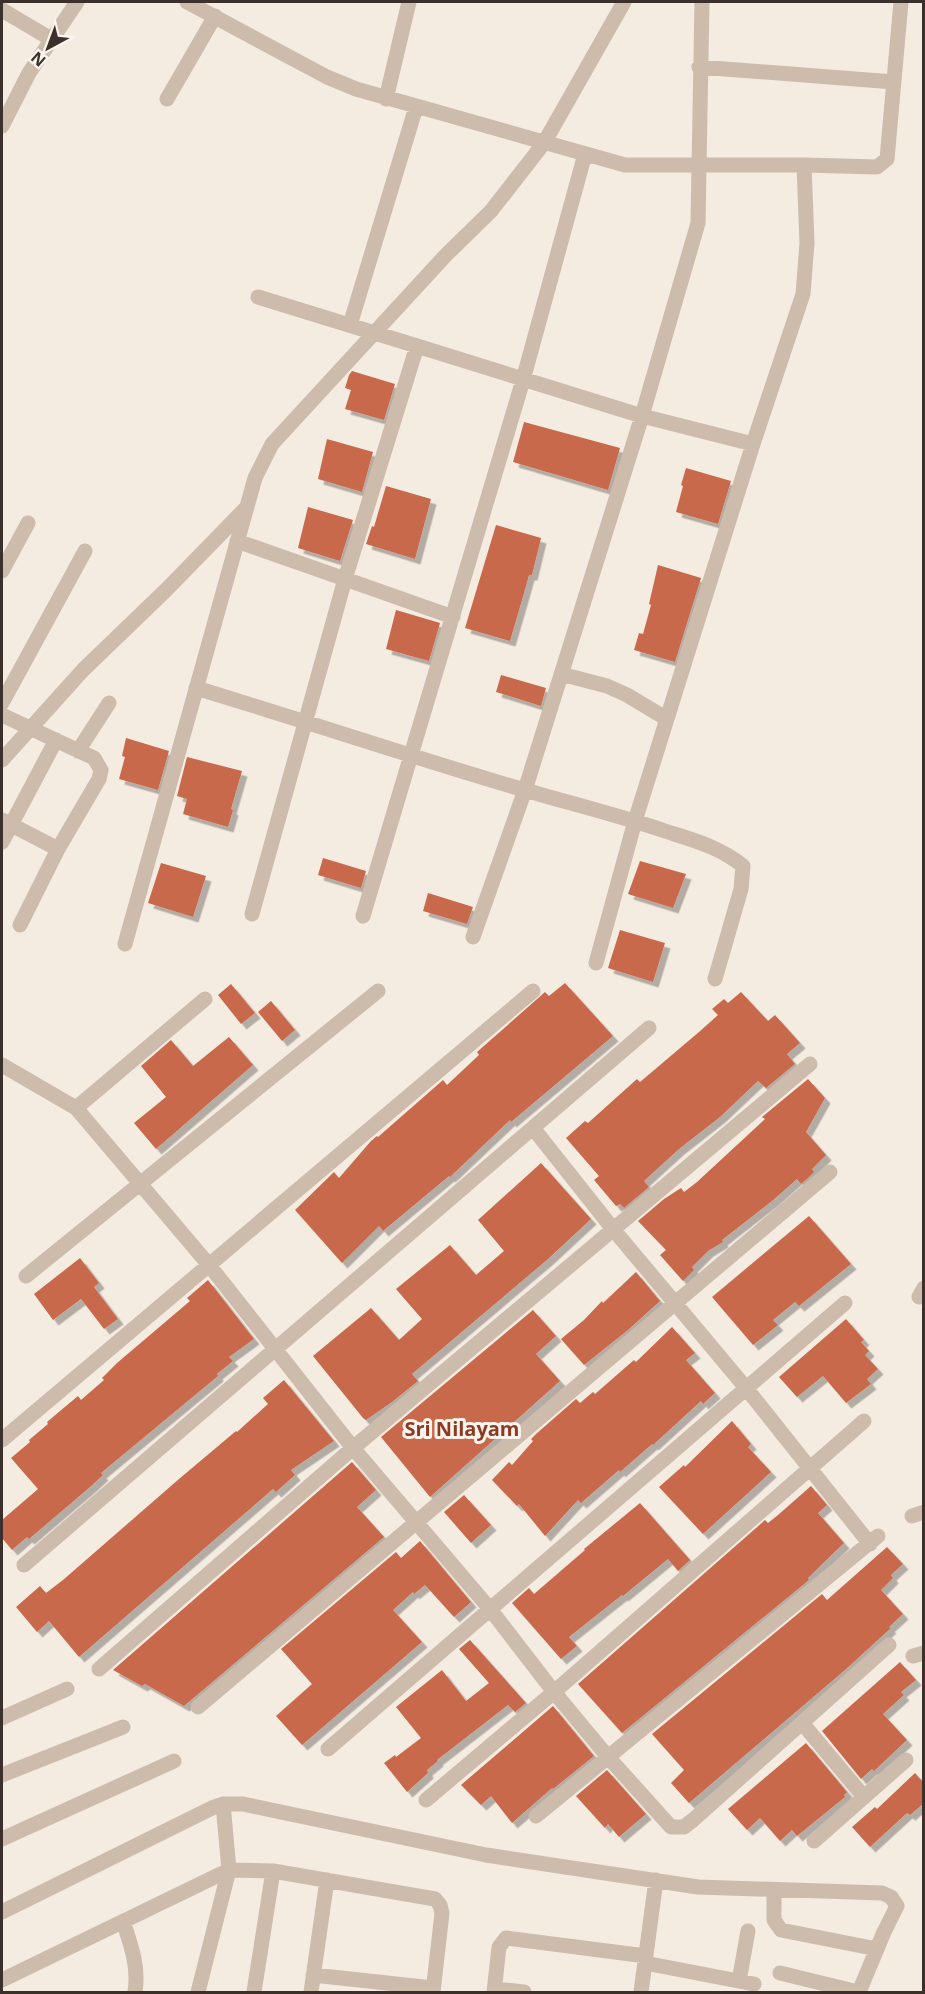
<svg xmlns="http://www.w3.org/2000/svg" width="925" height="1994" viewBox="0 0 925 1994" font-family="'Open Sans',sans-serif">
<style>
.building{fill:#c8694b;filter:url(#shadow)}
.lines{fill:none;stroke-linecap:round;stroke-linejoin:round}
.minor{stroke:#cdbbac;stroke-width:15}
.labels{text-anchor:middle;stroke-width:6;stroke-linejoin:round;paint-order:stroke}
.neighbourhood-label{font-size:20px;font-weight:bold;fill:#8c3b22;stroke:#fbf5ee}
</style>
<defs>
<filter id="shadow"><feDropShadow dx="5.5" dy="5.5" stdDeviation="0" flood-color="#0004"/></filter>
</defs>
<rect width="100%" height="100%" fill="#f4ebe1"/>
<path class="building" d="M352,371l43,13 -11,36 -39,-11 6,-19 -6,-2 4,-13z
M524,422l96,26 -12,42 -95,-28z
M327,439l46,13 -11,40 -44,-13z
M686,468l45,13 -13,43 -42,-12 7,-26 -2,-1z
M386,486l45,13 -16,60 -49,-15 6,-18 2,1z
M308,507l45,13 -13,41 -42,-13z
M496,525l45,13 -9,37h-3l-5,18 -14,48 -45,-13z
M658,565l43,13 -26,84 -41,-12 5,-17 4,1 8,-29 -2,-1z
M396,610l44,13 -11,38 -43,-12z
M501,675l45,13 -5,18 -45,-14z
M126,738l43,13 -11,39 -39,-11 6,-22 -3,-1z
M187,757l55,14 -11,38 2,1 -5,17 -45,-13 4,-15 -10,-3z
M323,858l43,13 -5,17 -43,-13z
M640,861l46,13 -13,34 -45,-14z
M161,863l45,13 -13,41 -45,-14z
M428,893l45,14 -6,17 -44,-13z
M620,930l45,13 -12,39 -45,-14z
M565,983l48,53 -102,86 -1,-2 -60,57 -1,-1 -66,55 -4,-5 -37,37 -47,-53 39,-38 5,6 32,-37 6,-5 1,1 65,-57 4,5 32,-30 -2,-3 68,-60 4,4z
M231,984l24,29 -14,11 -23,-29z
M741,992l27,29 7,-6 25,28 -13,11 8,10 -29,24 -8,-7 -38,36 -41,32 -35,32 5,6 -25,21 -4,-4 -4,2 -22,-26 5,-4 -33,-38 19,-17 3,2 49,-44 3,3 59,-50 19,-17 -6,-6 12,-10 4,4z
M271,1001l24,29 -13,11 -24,-29z
M229,1037l24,28 -97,84 -22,-26 32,-26 -25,-31 30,-26 22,26z
M808,1079l17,19 -19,34 20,23 -14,14 2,3 -7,7 -6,5 -4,-5 -25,22 -50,39 1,2 -15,9 -16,16 2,3 -11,11 -23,-26 6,-5 -28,-29 26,-22 17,-11 3,4 13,-10 68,-63 -3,-2z
M541,1163l50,56 -43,40 -136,115 6,7 -26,21 -26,18 -3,-2 -50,-62 58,-48 28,32 23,-21 -26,-30 54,-44 26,30 28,-24 -26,-31z
M809,1216l42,48 -52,42 -4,-4 -22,18 5,5 -25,20 -41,-48z
M80,1258l19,25 -5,4 24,32 -14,10 -23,-30 -28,21 -19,-26z
M636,1272l24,29 -32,29 -44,35 -23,-26 23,-19 18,-19 1,2z
M208,1280l46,59 -25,18 4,4 -16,13 1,2 -117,97 2,2 -13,12 -61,52 -2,-2 -15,13 -10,-12v-18l36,-31 -27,-31 19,-16 -1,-2 19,-16 -1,-2 13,-11 18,-15 3,4 23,-20 -2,-2 15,-15 73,-62 -3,-3z
M533,1310l23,26 -20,18 24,27 -130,116 -49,-60z
M846,1319l18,21 -3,2 8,9 -4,4 13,14 -11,10 4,5 -25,19 -23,-27 -26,21 -18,-20z
M672,1327l23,26 -9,7 29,33 -12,11 -2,-3 -48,44 -1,-1 -32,28 -1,-2 -38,33 -3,-3 -33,36 -26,-32 -2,2 -25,-26 17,-18 3,3 21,-24 -2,-2 5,-5 40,-35 4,4 13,-11 2,2 39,-34 2,2z
M284,1380l50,61 -43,29 4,5 -19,17 -3,-3 -194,168 -30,-36 -12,11 -21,-25 24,-21 6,7 17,-13 116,-101 57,-48 1,1 31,-28 -5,-6z
M732,1421l19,23 -3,3 23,25 -68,62 -44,-47 25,-22 1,2z
M352,1462l24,28 -19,17 27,30 -200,169 -39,-22 -3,2 -29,-16z
M811,1486l16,19 -9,8 26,30 -36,35 1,2 -187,153 -44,-49 187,-164 3,3 10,-8z
M464,1495l27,30 -20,18 -27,-31z
M640,1503l50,57 -12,11 -10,-12 -45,37 -1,-1 -53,42 8,9 -16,13 -49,-56 17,-15 5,6 51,-44 -1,-1z
M420,1541l51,61 -17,15 -29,-32 -11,9 -1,-2 -20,18 29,32 -120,103 -26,-29 36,-32 -31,-35 115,-97 5,6z
M887,1547l16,17 -12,11 2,3 -12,12 22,24 -14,13 2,1 -46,42 -156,133 -18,-20 13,-13 -32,-36 170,-140 5,6z
M470,1640l56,63 -11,9 -7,-7 -71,55 1,1 -11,9 1,3 -21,19 -23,-29 11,-8 1,2 25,-19 -25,-31 46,-37 24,31 23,-18 -30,-34z
M900,1662l16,18 -15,12 3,3 -21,19 24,26 -33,31 -2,-2 -11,10 -39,-48z
M553,1706l41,50 -41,33 -1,-1 -40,35 -21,-27 -10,9 -20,-20z
M806,1743l41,49 -3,3 1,2 -48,39 -5,-6 -12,11 -20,-23 -13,12 -19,-21z
M607,1770l39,44 -27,23 -11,-13 -3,4 -29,-32z
M915,1773l9,10v20l-14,12 -3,-2 -37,34 -18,-20 23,-20 2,2z"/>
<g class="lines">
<path class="minor" d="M187,2l140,75 29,12 269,76h179l73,2 10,-8 14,-157
M2,10l49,29
M699,67l195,15
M167,99l48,-83
M386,99l23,-97
M2,126l27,-53 48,-71
M258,297l159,49
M350,325l66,-218
M237,541l216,76
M2,571l26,-48
M561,674l46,12 20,9 40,24
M196,688c109,33 216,69 325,101 48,14 97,26 144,42 28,9 55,16 78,35l-2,23 -26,90
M2,703l83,-152
M2,715l92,43 7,12 -2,9 -41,70 -38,76
M78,751l31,-48
M2,760l81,-90 83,-80 80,-82
M2,820l56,29
M2,842l54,-102
M252,914l93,-335 72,-233 225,70 111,28
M363,916l160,-536 62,-226
M473,937l52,-147 117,-374 56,-193 4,-221
M125,944l130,-466 17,-34 174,-189 45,-44 53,-68 80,-141
M596,963l39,-142 118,-377 50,-150 4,-51 -3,-78
M2,1065l74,43 133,157 144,183 137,161 64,83 54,65 63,70h13l9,-7 196,-175
M76,1108l129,-109
M533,1128l80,101 133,159 124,156
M26,1276l352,-285
M919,1297l5,-9
M2,1440l531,-449
M912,1516l12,-4
M24,1565l625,-537
M913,1656l11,-3
M99,1669l254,-221 457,-384
M198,1707l632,-535
M2,1718l65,-29
M803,1724l61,73
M328,1749l517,-446
M2,1775l121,-48
M426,1800l128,-108 310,-271
M536,1816l342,-280
M2,1839l172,-78
M814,1841l92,-81
M774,1890v30l7,10 96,19
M2,1912l212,-105 9,-3h20l243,51 212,32 184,6 9,4 6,9 -13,26 -25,60
M123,1921c8,24 16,46 12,71
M645,1963l109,21
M780,1973l78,19
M313,1975l120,13
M2,1980l227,-110 44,1 162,28 5,6 2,8 -9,79
M739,1981l9,-50
M495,1989l29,3
M198,1992l31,-122 -6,-66
M254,1992l19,-121
M311,1992l16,-112
M494,1992l5,-45 7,-9 140,18
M641,1992l15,-112"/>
</g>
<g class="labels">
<g class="neighbourhood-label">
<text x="462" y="1436">Sri Nilayam</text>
</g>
</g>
<rect width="925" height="1994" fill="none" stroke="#3b302b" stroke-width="6"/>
<g transform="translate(48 48) rotate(221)" stroke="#fbf5ee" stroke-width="4.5" paint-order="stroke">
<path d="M0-4.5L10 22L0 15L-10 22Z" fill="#3b302b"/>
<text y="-9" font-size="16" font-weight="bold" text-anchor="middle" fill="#3b302b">N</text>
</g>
</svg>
